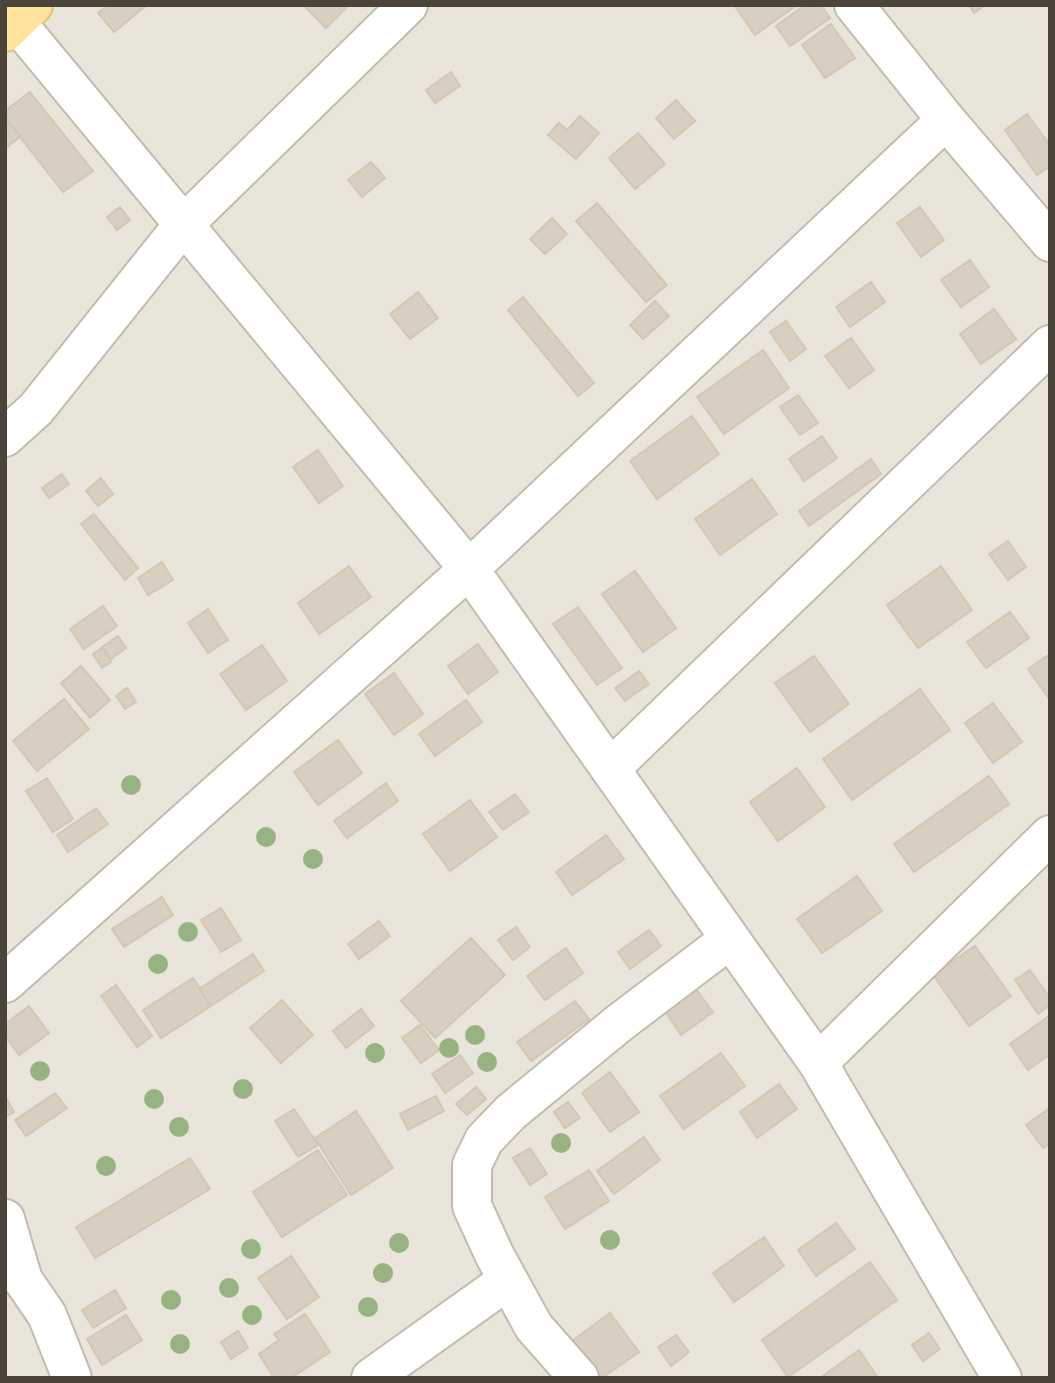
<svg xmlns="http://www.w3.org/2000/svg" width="1055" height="1383" viewBox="0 0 1055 1383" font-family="Lato,sans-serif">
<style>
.residential{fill:#eae5da}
.building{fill:#d8cfc1;stroke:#d3c7b4;stroke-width:2}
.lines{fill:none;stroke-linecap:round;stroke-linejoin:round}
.minor-casing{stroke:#c2bbae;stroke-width:42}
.major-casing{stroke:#e6c16a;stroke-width:42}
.minor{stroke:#fff;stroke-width:38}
.major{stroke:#ffe39c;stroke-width:38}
.tree{fill:#97b381}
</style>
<rect width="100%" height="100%" fill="#f6f3ec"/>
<path class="residential" d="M5,5h1045v1373h-1045z"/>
<path class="building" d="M108,5h39l-33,27 -16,-19z
M303,5h46l-23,23z
M734,5h63l-42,30z
M805,5h16l9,13 -40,28 -14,-20z
M969,5h16l-11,8z
M831,24l24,34 -30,20 -23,-33z
M451,72l9,14 -25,17 -9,-13z
M30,92l63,79 -30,21 -58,-74v-7z
M676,100l19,21 -21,18 -18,-21z
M1027,114l23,31v21l-13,9 -32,-45z
M580,116l19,17 -23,26 -28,-24 11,-12 8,7z
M5,118l16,18 -16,13z
M638,133l27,31 -30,25 -26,-31z
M371,162l14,16 -23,19 -14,-17z
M597,203l70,82 -21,17 -70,-81z
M120,207l10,13 -13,10 -10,-13z
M920,207l24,33 -23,17 -24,-34z
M552,218l15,16 -22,20 -15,-15z
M970,260l19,27 -28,20 -20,-27z
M871,282l14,20 -35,25 -14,-20z
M418,292l20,26 -28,21 -20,-25z
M523,297l71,86 -16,13 -70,-86z
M655,301l14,15 -26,23 -13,-14z
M994,309l22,30 -35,25 -21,-30z
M786,321l20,28 -16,12 -20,-29z
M851,338l23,32 -25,18 -24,-32z
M763,350l26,38 -65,46 -27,-37z
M798,395l20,28 -18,12 -20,-28z
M692,416l27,38 -62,45 -27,-38z
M822,436l15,22 -33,23 -15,-22z
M318,450l25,36 -24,17 -26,-36z
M871,459l10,15 -72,52 -10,-15z
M62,474l7,10 -20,14 -7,-10z
M101,478l12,16 -15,12 -12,-15z
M752,479l25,35 -57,41 -25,-36z
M94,514l44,54 -13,12 -44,-56z
M1008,541l18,26 -18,13 -19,-26z
M162,562l11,18 -25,15 -10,-17z
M349,566l22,31 -52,37 -21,-31z
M941,566l31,44 -54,38 -31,-43z
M635,571l41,57 -33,24 -41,-58z
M103,606l14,20 -33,23 -14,-20z
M578,607l44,61 -25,17 -44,-61z
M208,609l20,31 -20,13 -20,-30z
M1010,612l19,26 -43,30 -19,-26z
M118,636l8,12 -15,11 -9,-12z
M478,644l20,28 -30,22 -20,-28z
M262,645l25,36 -41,29 -26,-36z
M102,648l9,14 -9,6 -9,-14z
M1050,654v46l-22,-31z
M814,656l35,48 -39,28 -35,-49z
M81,666l29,34 -20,18 -29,-35z
M639,671l10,13 -24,17 -10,-13z
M394,673l29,41 -29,21 -29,-41z
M127,688l9,14 -11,7 -9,-13z
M920,689l30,41 -98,70 -29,-41z
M64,699l25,30 -52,42 -24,-30z
M466,700l16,22 -47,34 -16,-22z
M993,703l29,39 -29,21 -28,-40z
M338,740l24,33 -44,32 -24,-33z
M797,768l28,39 -47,34 -28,-39z
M989,776l20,28 -95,68 -20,-28z
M47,778l26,41 -20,13 -27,-41z
M386,783l12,18 -51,37 -13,-17z
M515,794l14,18 -26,18 -14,-18z
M470,800l27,37 -47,34 -27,-37z
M96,808l12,16 -40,28 -11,-17z
M606,835l18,24 -52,36 -16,-23z
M857,876l25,35 -60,42 -25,-34z
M162,897l11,18 -49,32 -12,-18z
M221,908l20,32 -20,12 -20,-32z
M379,921l11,15 -31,23 -11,-15z
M516,927l14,20 -17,13 -15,-20z
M649,930l12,16 -31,23 -12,-17z
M471,938l34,37 -70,63 -34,-37z
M975,946l36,50 -42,30 -36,-51z
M566,948l17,25 -38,27 -18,-24z
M253,954l11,17 -53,35 -12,-17z
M1030,970l20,28v7l-12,9 -23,-34z
M193,978l18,28 -50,32 -18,-28z
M116,985l36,51 -15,11 -36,-51z
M693,985l20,27 -32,23 -19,-28z
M282,1000l31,35 -32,28 -31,-35z
M575,1001l14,18 -58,42 -14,-19z
M29,1006l20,27 -30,22 -14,-19v-12z
M361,1009l13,17 -28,22 -13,-17z
M1049,1016l1,38 -22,16 -18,-26z
M420,1025l19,25 -18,13 -19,-25z
M721,1053l24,33 -61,43 -24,-33z
M460,1055l13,18 -28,20 -13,-19z
M610,1072l29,40 -29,20 -28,-39z
M779,1084l18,25 -40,29 -17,-26z
M476,1087l10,12 -19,16 -11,-11z
M55,1093l12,15 -41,28 -11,-16z
M5,1096l9,16 -9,5z
M436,1096l8,15 -36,19 -8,-16z
M568,1102l12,16 -15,10 -11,-16z
M1050,1108v36l-7,4 -17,-23z
M294,1109l24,36 -20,12 -23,-36z
M356,1111l37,57 -42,27 -36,-57z
M644,1137l16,23 -46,34 -17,-23z
M530,1148l17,26 -17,11 -17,-27z
M318,1150l29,45 -65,42 -29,-45z
M190,1158l20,31 -115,69 -19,-31z
M589,1170l20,31 -44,28 -20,-32z
M836,1223l19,26 -39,27 -18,-26z
M764,1237l20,29 -50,36 -21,-29z
M291,1256l28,41 -32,22 -29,-41z
M870,1262l27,38 -109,77 -26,-37z
M115,1290l11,18 -33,20 -11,-18z
M610,1313l29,39 -37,26h-4l-26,-37z
M305,1314l25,38 -39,26h-17l-15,-24 20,-14 -5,-6z
M126,1315l16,25 -40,25 -15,-26z
M238,1331l10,17 -17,11 -10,-17z
M929,1333l11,16 -17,12 -11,-16z
M676,1335l13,17 -18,14 -13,-19z
M859,1350l19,28h-58z"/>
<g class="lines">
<g class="minor-casing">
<path id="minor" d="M854,5l92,115 104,122
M16,22l453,547 349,494 184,315
M5,437l31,-28 147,-184 225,-220
M610,769l440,-424
M5,983l464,-414 477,-449
M818,1063l232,-228
M5,1219l18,61 24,35 25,63
M371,1378l137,-98
M579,1378l-45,-51 -39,-71 -23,-50v-41l12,-25 27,-28 107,-88 112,-85"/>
</g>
<g class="major-casing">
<path id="major" d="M5,32l28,-27"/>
</g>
<use href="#minor" class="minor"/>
<use href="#major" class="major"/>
</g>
<g class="tree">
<circle cx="131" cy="785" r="10"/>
<circle cx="266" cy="837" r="10"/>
<circle cx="313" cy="859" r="10"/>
<circle cx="188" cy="932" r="10"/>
<circle cx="158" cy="964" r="10"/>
<circle cx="475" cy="1035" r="10"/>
<circle cx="449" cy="1048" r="10"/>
<circle cx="375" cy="1053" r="10"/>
<circle cx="487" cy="1062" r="10"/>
<circle cx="40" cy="1071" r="10"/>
<circle cx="243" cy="1089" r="10"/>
<circle cx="154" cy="1099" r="10"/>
<circle cx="179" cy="1127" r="10"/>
<circle cx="561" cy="1143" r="10"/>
<circle cx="106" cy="1166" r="10"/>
<circle cx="610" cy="1240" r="10"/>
<circle cx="399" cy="1243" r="10"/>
<circle cx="251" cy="1249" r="10"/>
<circle cx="383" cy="1273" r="10"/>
<circle cx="229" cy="1288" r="10"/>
<circle cx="171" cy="1300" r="10"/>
<circle cx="368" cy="1307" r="10"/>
<circle cx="252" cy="1315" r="10"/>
<circle cx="180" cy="1344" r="10"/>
</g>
<rect width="1055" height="1383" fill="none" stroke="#4b4439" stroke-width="14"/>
</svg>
